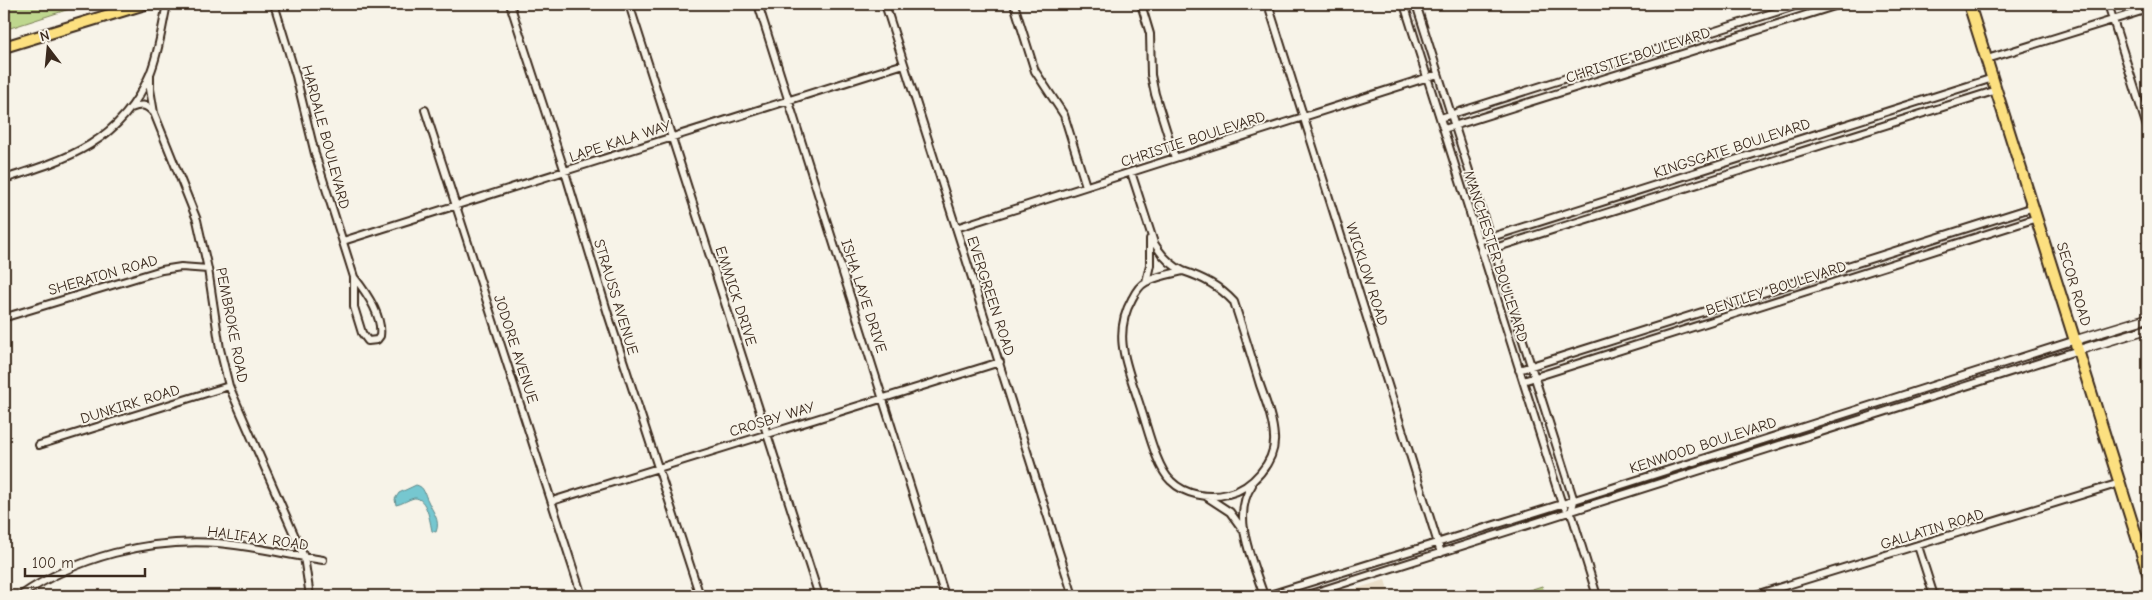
<svg xmlns="http://www.w3.org/2000/svg" width="2152" height="600" viewBox="0 0 2152 600" font-family="'Comic Neue',sans-serif">
<style>
.built{fill:#eadec9}
.green{fill:#bed78e;stroke:#7c8056}
.water{fill:#76c7d0;stroke:#5e8889}
.lines{fill:none;stroke-linecap:round;stroke-linejoin:round}
.minor-casing{stroke:#3b2a1e;stroke-width:10}
.tertiary-casing{stroke:#3b2a1e;stroke-width:11}
.primary-casing{stroke:#3b2a1e;stroke-width:14}
.minor{stroke:#f7f3e8;stroke-width:6}
.tertiary{stroke:#f7f3e8;stroke-width:8}
.primary{stroke:#fce080;stroke-width:10}
.labels{text-anchor:middle;stroke-width:4;stroke-linejoin:round;paint-order:stroke}
.street-label{font-size:15px;fill:#3b2a1e;stroke:#f7f3e8}
</style>
<rect width="100%" height="100%" fill="#f7f3e8"/>
<filter id="ink" filterUnits="userSpaceOnUse"><feTurbulence type="fractalNoise" baseFrequency=".02" numOctaves="2"/><feDisplacementMap in="SourceGraphic" scale="10" xChannelSelector="R" yChannelSelector="G"/><feConvolveMatrix kernelMatrix="1 2 1 2 8 2 1 2 1" color-interpolation-filters="sRGB"/></filter>
<g filter="url(#ink)">
<path class="built" d="M1385,580l5,16h-59z"/>
<path class="green" d="M4,4h81l-81,26z
M1542,586l3,10h-35z"/>
<path class="water" d="M416,485c9,2 8,9 12,16 4,10 13,19 8,31l-4,-1c-2,-9 -5,-34 -18,-33 -5,1 -12,6 -18,7l-1,-6 4,-6z"/>
<g class="lines">
<g class="minor-casing">
<path id="minor" d="M274,4l22,72 19,78 39,123v30l8,26 6,8 9,-1 3,-4c3,-20 -14,-44 -26,-59
M510,4l55,168 43,142 92,282
M629,4l190,592
M758,4l187,592
M885,4l188,592
M1014,4l21,67 29,44 22,71
M1141,4l9,30 1,41 4,19 20,64
M1268,4l173,549
M1404,4l155,491 3,9 3,3
M1416,4l158,497 -3,11 26,84
M2108,4l40,126
M1987,59l161,-50
M150,73v16l4,24 43,107 11,49 12,80 9,37 75,171 6,39
M131,108c10,-4 15,-4 22,4
M425,110l157,486
M1440,118l361,-114
M1444,129l397,-125
M1131,172l23,71c8,13 16,22 29,28
M4,179c64,-20 117,-37 146,-105 9,-22 12,-47 17,-70
M956,228l482,-154
M343,241l561,-177
M1479,241l514,-163
M1482,252l515,-162
M1183,271c21,7 36,15 51,31 9,28 18,56 26,83 6,17 13,34 14,52 2,25 -23,52 -46,57 -19,5 -43,1 -57,-13 -14,-13 -23,-51 -29,-69 -12,-40 -32,-74 -10,-113 3,-6 8,-14 14,-17 11,-6 25,-8 37,-11z
M1146,282l4,-17v-26
M6,317l156,-47 19,-3 27,2
M1519,370l515,-163
M1523,381l514,-163
M39,445l190,-59
M1252,485c-22,32 2,79 12,111
M1207,497l23,15 13,18
M552,501l448,-139
M1918,546l16,50
M20,596c56,-39 129,-58 198,-53 35,3 70,12 105,17
M1266,596l296,-92 514,-164
M1304,596l775,-246
M1752,596l368,-113"/>
</g>
<g class="tertiary-casing">
<path id="tertiary" d="M2076,340l72,-22
M2079,350l69,-21"/>
</g>
<g class="primary-casing">
<path id="primary" d="M1969,4l179,569
M4,47l141,-43"/>
</g>
<use href="#minor" class="minor"/>
<use href="#tertiary" class="tertiary"/>
<use href="#primary" class="primary"/>
</g>
</g>
<g class="labels">
<g class="street-label">
<text transform="translate(1638 55) rotate(-18)" y="5">CHRISTIE BOULEVARD</text>
<text transform="translate(326 137) rotate(75)" y="5">HARDALE BOULEVARD</text>
<text transform="translate(1193 139) rotate(-18)" y="5">CHRISTIE BOULEVARD</text>
<text transform="translate(620 141) rotate(-18)" y="5">LAPE KALA WAY</text>
<text transform="translate(1732 148) rotate(-18)" y="5">KINGSGATE BOULEVARD</text>
<text transform="translate(1496 256) rotate(72)" y="5">MANCHESTER BOULEVARD</text>
<text transform="translate(1367 274) rotate(72)" y="5">WICKLOW ROAD</text>
<text transform="translate(103 275) rotate(-16)" y="5">SHERATON ROAD</text>
<text transform="translate(2074 284) rotate(73)" y="5">SECOR ROAD</text>
<text transform="translate(1776 288) rotate(-18)" y="5">BENTLEY BOULEVARD</text>
<text transform="translate(736 296) rotate(72)" y="5">EMMICK DRIVE</text>
<text transform="translate(864 296) rotate(72)" y="5">ISHA LAYE DRIVE</text>
<text transform="translate(991 296) rotate(72)" y="5">EVERGREEN ROAD</text>
<text transform="translate(616 297) rotate(73)" y="5">STRAUSS AVENUE</text>
<text transform="translate(232 325) rotate(79)" y="5">PEMBROKE ROAD</text>
<text transform="translate(516 349) rotate(72)" y="5">JODORE AVENUE</text>
<text transform="translate(130 404) rotate(-17)" y="5">DUNKIRK ROAD</text>
<text transform="translate(772 419) rotate(-17)" y="5">CROSBY WAY</text>
<text transform="translate(1703 445) rotate(-18)" y="5">KENWOOD BOULEVARD</text>
<text transform="translate(1932 529) rotate(-17)" y="5">GALLATIN ROAD</text>
<text transform="translate(258 538) rotate(8)" y="5">HALIFAX ROAD</text>
</g>
</g>
<rect width="2152" height="600" fill="none" stroke="#f7f3e8" stroke-width="20"/>
<rect x="10" y="10" width="2132" height="580" fill="none" stroke="#3b2a1e" stroke-width="2" filter="url(#ink)"/>
<g transform="translate(48 48) rotate(344)" stroke="#f7f3e8" stroke-width="4" paint-order="stroke">
<path d="M0-4L9 19L0 12L-9 19Z" fill="#3b2a1e"/>
<text y="-8" font-size="14" font-weight="bold" text-anchor="middle" fill="#3b2a1e">N</text>
</g>
<path d="M25 568v8h120v-8" fill="none" stroke="#3b2a1e" stroke-width="2.5"/>
<text x="32" y="568" font-size="15" fill="#3b2a1e" stroke="#f7f3e8" stroke-width="4" paint-order="stroke">100 m</text>
</svg>
